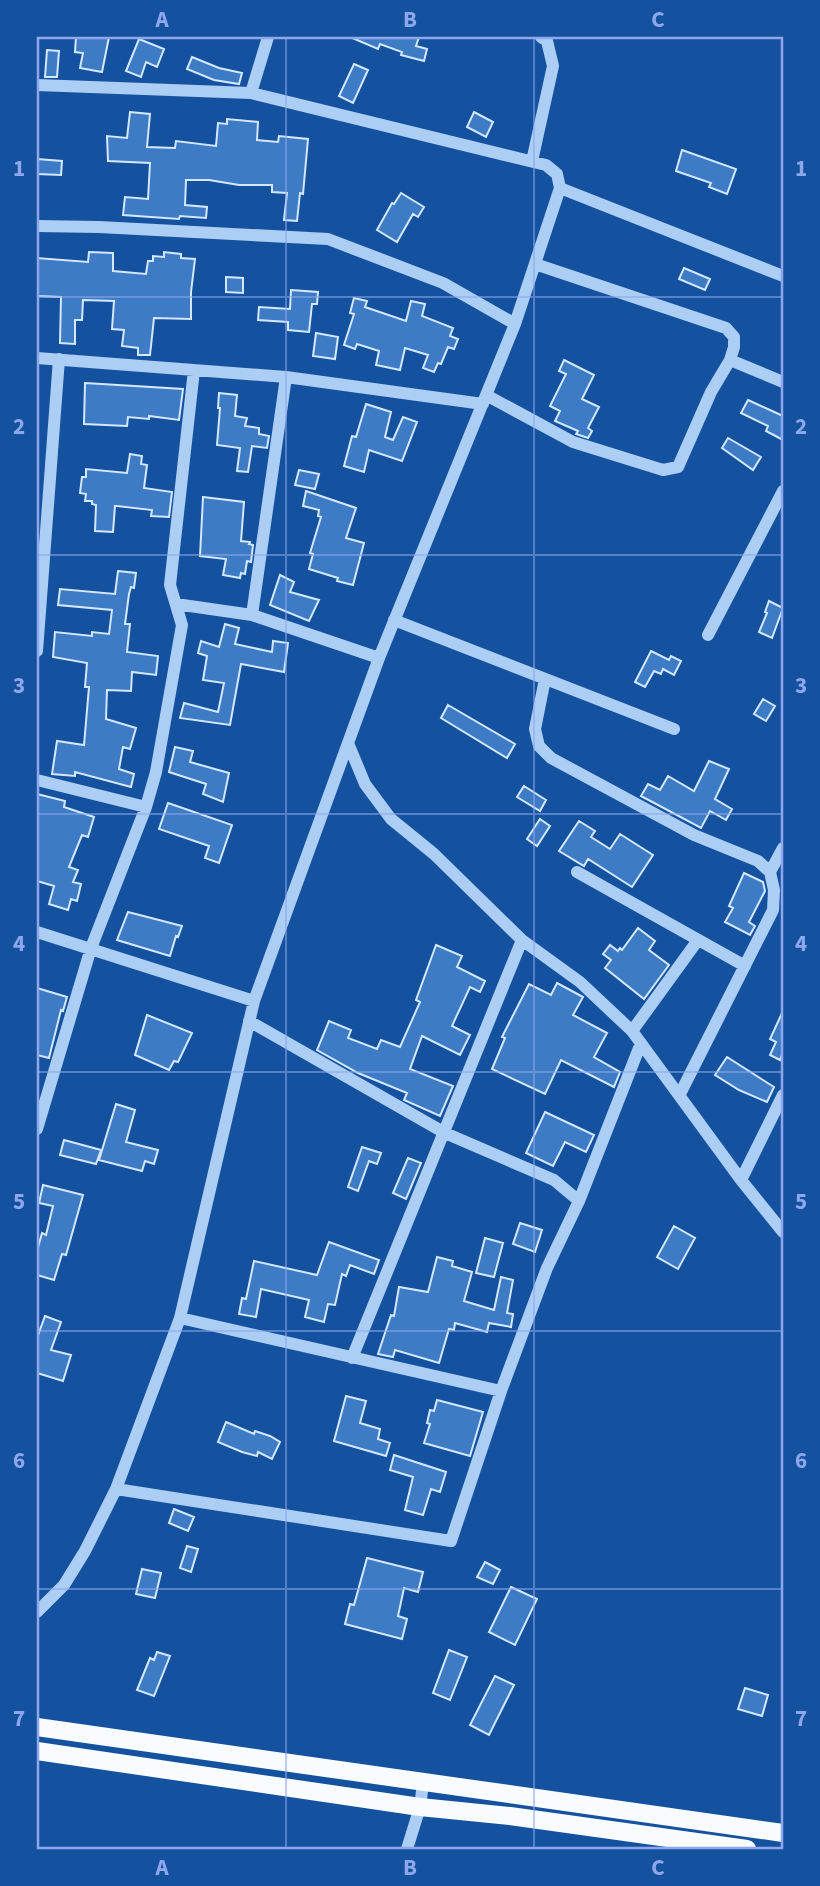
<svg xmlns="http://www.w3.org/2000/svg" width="820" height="1886" viewBox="0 0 820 1886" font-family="'Source Sans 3',sans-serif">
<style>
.building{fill:#3d7bc5;stroke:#d4e7fd;stroke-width:2}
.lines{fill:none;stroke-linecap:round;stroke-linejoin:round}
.minor{stroke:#accdf4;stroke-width:12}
.major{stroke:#f8fbff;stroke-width:18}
.grid{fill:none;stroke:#8ea6ec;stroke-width:2;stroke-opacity:0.55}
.neatline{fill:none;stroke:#8ea6ec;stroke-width:2.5}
.grid-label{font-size:23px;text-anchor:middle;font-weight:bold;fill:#8ea6ec}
</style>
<rect width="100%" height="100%" fill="#14529f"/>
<path class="building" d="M76,37h33l-7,35 -22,-4 3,-15 -8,-1z
M350,37h69l-3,9 11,3 -3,12 -23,-6 1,-3 -22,-8 -2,5z
M139,39l25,10 -7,18 -11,-5 -5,15 -15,-6z
M47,50l12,1 -2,26h-12z
M192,57l27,11 23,5 -3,11 -25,-4 -27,-11z
M354,64l14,6 -15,33 -14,-7z
M130,112l20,2 -3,33 28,1 1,-7 40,5 2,-23 9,1v-5l31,3 -1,18 21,2 1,-6 29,3 -5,55 -3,-1 -3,28 -13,-1 3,-27 -15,-1v-7h-33l-30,-5h-23l-1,25 22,2 -1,11 -26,-2 -1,3 -56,-4 2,-18 23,2 2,-36 -42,-2 -1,-25 20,2z
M474,112l19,10 -7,15 -19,-10z
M682,150l54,19 -9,25 -18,-7 2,-4 -35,-12z
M37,159l25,2 -1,14 -24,-1z
M401,193l23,14 -6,10 -5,-3 -16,28 -20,-12 15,-27 2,1z
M89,252l24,1v18l33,3 2,-13h5v-5l11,1v-5l17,2v4l14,1 -4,33v27l-37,-1 -4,37h-12v-7l-16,-2 2,-16 -12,-1 2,-28 -31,-1 -1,20h-7v24l-15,-1 1,-46 -24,-1v-38l51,4z
M684,268l26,11 -5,11 -26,-11z
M226,277l17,1v15l-17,-1z
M291,290l27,2 -1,12h-5l-3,28 -21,-2v-8l-30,-2 1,-13 31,2z
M354,298l13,3 -2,6 41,14 5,-20 14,3 -3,12 31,12 -3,8 8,3 -4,10 -6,-2 -7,17 -3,-1 -4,9 -11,-4 5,-13 -23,-7 -5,22 -24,-5 3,-14 -22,-7 -2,5 -11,-4 10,-31 -4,-1z
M316,333l22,4 -3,22 -22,-3z
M564,360l30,15 -12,24 17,8 -11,21 4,3 -4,7 -12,-4 2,-3 -23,-10 5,-10 -10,-5 16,-32 -7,-3z
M85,383l98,6 -4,31 -30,-4v3l-21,-2 -1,9 -43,-2z
M219,393l18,2 -2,21 12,2 -2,8 14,2v6l10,2 -2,12 -15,-2 -4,26 -11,-1 3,-23 -23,-3 3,-37h-2z
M748,400l35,16v24l-17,-9 2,-5 -27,-13z
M366,404l25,8 -6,25 8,3 10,-23 14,5 -15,39 -33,-11 -5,22 -20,-6 8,-30 4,1z
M728,438l33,19 -8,13 -31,-22z
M130,454l12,2 -1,8 6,1 -3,23 28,4 -3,25 -18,-1 1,-6 -35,-4h-2l-2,26 -18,-1 1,-26 -4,-1v-3h-7l1,-7 -6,-1 2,-16h4v-8l41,4z
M299,470l20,4 -4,15 -20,-4z
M306,491l50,17 -10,30 18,5 -11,42 -16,-4 1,-3 -29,-9 4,-15 -3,-1 11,-36 -3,-1 1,-6 -16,-4z
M203,497l41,5 -3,39 9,1 -1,2 4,1 -2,17 -4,-1 -2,13 -4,-1 -1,5 -17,-3 3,-16 -26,-3z
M118,571l18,2 -2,15 -3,-1 -2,7 -4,30h5l-3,28 31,4 -2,19 -24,-3 -1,19 -24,-1 -1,29 30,9 -6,21 -7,-2 -4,22 15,5 -3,13 -56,-15v4l-23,-2 5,-33 27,4 5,-58h-4l2,-24 -34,-6 2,-25 37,4v-4l17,2 3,-24 -54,-5 2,-16 55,5z
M280,575l14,7 -4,10 29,8 -10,21 -39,-16z
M769,601l14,7 -11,30 -13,-6 8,-19 -2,-1z
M225,624l14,4 -4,16 37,8 1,-11 15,2 -4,29 -43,-8 -11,61 -50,-7 4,-15 34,9 6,-29 -21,-3 4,-24 -9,-3 3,-12 18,6z
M651,651l18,9 2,-4 10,5 -7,14 -11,-6 -2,5 -7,-3 -9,16 -10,-5z
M763,699l12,7 -9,15 -12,-7z
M448,705l67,39 -8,14 -66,-40z
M175,747l18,4 -3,11 39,11 -6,29 -20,-8 3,-10 -37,-12z
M709,761l20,8 -14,30 17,10 -6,11 -16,-9 -9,17 -60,-32 7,-12 12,6 8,-14 26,15z
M524,786l22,14 -6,11 -23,-14z
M37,794l28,7 -1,6 30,10 -6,20 -6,-2 -13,32 9,3 -5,12 8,2 -4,17 -6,-2 -3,11 -19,-6 5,-18 -17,-5z
M168,803l64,22 -13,38 -14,-5 4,-12 -50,-17z
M540,819l10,7 -13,20 -10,-7z
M579,821l16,10 -4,6 19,12 10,-15 33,21 -21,32 -44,-28 -4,7 -25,-15z
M744,873l19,9 2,9 -16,31 6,4 -5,9 -25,-13 8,-14 -4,-2z
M128,912l54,14 -4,11 -2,-1 -6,20 -53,-16z
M638,928l17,13 -6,9 20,15 -25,34 -39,-31 6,-8 -8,-6 7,-9 8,6 2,-3 2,2z
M436,945l26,11 -5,11 28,14 -5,11 -10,-5 -18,39 18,9 -10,20 -38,-19 -12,33 43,17 -13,30 -36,-16 3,-7 -49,-20 -41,-23 12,-29 22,9 -3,8 29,11 4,-9 19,7 20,-45 -4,-2z
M557,983l26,14 -10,18 34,18 -13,24 26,15 -6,15 -53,-27 -16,34 -53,-25 13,-31 -3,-1 27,-53 22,11z
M37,988l30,9 -4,14 -2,-1 -12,48 -12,-3z
M783,1011v41l-3,8 -10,-5 6,-13 -6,-3z
M147,1015l45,18 -14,29 -4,-1 -5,9 -34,-15z
M727,1057l47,30 -7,15 -28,-12 -24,-15z
M116,1104l19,6 -9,32 32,8 -4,14 -9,-3 -3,10 -43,-11z
M545,1112l49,23 -8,17 -21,-10 -12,24 -27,-13z
M64,1140l37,10 -5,14 -36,-9z
M362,1147l19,6 -4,11 -8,-3 -11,30 -10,-4z
M408,1158l13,5 -15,36 -13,-6z
M43,1185l40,10 -17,60 -4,-1 -8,26 -17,-5v-24l5,-18 4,2 7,-29 -14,-3z
M520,1223l22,7 -7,22 -22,-8z
M674,1226l21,12 -17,31 -21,-12z
M485,1238l18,5 -9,34 -18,-4z
M329,1242l50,18 -5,14 -24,-9 -4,11 -4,-2 -7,31 -7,-1 -4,18 -19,-5 4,-17 -48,-11 -5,28 -17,-3 3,-16 4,1 8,-38 63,14z
M437,1257l16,4 -1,5 20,6 -8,29 30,9 7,-33 12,3 -6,33 6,1 -2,13 -22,-4 -2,9 -32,-9 -1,7 -5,-1 -10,34 -44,-13 -2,7 -15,-3 13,-39 3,1 5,-29 29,5z
M45,1316l16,6 -10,28 20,5 -8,26 -26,-8v-35z
M346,1396l20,5 -6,22 20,6 -2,10 12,4 -4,13 -52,-15z
M437,1400l46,12 -13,44 -46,-13 6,-19 -3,-1 3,-13 4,1z
M226,1422l28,12 1,-3 15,5 10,6 -8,17 -14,-7 -1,4 -15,-4 -24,-10z
M394,1455l52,17 -6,20 -9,-3 -8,26 -18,-5 8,-33 -23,-7z
M174,1509l20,8 -6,14 -19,-8z
M187,1546l11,3 -7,23 -11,-4z
M367,1558l56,14 -5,20 -14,-4 -6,28 9,3 -5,20 -57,-15 5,-20 4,1z
M485,1562l15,8 -7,14 -16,-7z
M142,1569l19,4 -6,25 -19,-4z
M511,1587l26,12 -22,46 -26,-13z
M449,1650l18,7 -17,43 -17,-7z
M157,1652l13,4 -16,40 -17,-6 13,-32 4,2z
M495,1676l19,9 -25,50 -19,-10z
M745,1688l23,7 -6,21 -24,-7z"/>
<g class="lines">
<path class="minor" d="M37,85l214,8 295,72 11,9 3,14 -45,136 -136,334 -125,343 -74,317 -64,171 -31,62 -21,34 -27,27
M251,93l17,-56
M532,161l21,-95 -6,-25 -6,-4
M560,188l223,88
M37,226l62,1 229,12 115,44 72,41
M535,264l191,64 8,9v10l-4,13
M37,358l249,19 -34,238
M286,377l197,27
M486,395l87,47 90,28 15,-3 33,-75 19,-32 53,22
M176,604l76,11 127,43
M394,620l280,109
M708,635l75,-144
M37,651l22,-292
M545,679l-10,50 4,17 12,12 143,77 64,26 12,11 4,18 -1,20 -93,184
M348,743l17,41 26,35 43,35 88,86 -170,418
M37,780l109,27
M577,872l168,94
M770,872l13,-24
M37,932l217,69
M522,940l58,42 52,49 109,149 42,52
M249,1021l196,112 109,47 25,21
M632,1031l66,-91
M37,1129l54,-181 55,-141 10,-35 26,-147 -12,-40 24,-215
M741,1180l42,-85
M180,1318l321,73
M116,1489l335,52 50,-150 46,-123 32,-67 62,-158
M407,1849l13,-42 3,-24"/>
<path class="major" d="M37,1727l746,106
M37,1751l383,56 90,9 237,33"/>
</g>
<path class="grid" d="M286,37v1812M534,37v1812M37,297h746M37,555h746M37,814h746M37,1072h746M37,1331h746M37,1589h746"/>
<rect width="820" height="1886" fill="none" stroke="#14529f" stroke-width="77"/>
<rect x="38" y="38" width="744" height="1810" class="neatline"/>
<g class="grid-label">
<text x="162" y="27">A</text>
<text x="410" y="27">B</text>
<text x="658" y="27">C</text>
<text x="19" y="176">1</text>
<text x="801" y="176">1</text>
<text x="19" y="434">2</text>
<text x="801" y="434">2</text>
<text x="19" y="693">3</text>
<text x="801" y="693">3</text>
<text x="19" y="951">4</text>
<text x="801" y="951">4</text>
<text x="19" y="1209">5</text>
<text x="801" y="1209">5</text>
<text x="19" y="1468">6</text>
<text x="801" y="1468">6</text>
<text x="19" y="1726">7</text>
<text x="801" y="1726">7</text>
<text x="162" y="1875">A</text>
<text x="410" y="1875">B</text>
<text x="658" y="1875">C</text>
</g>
</svg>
